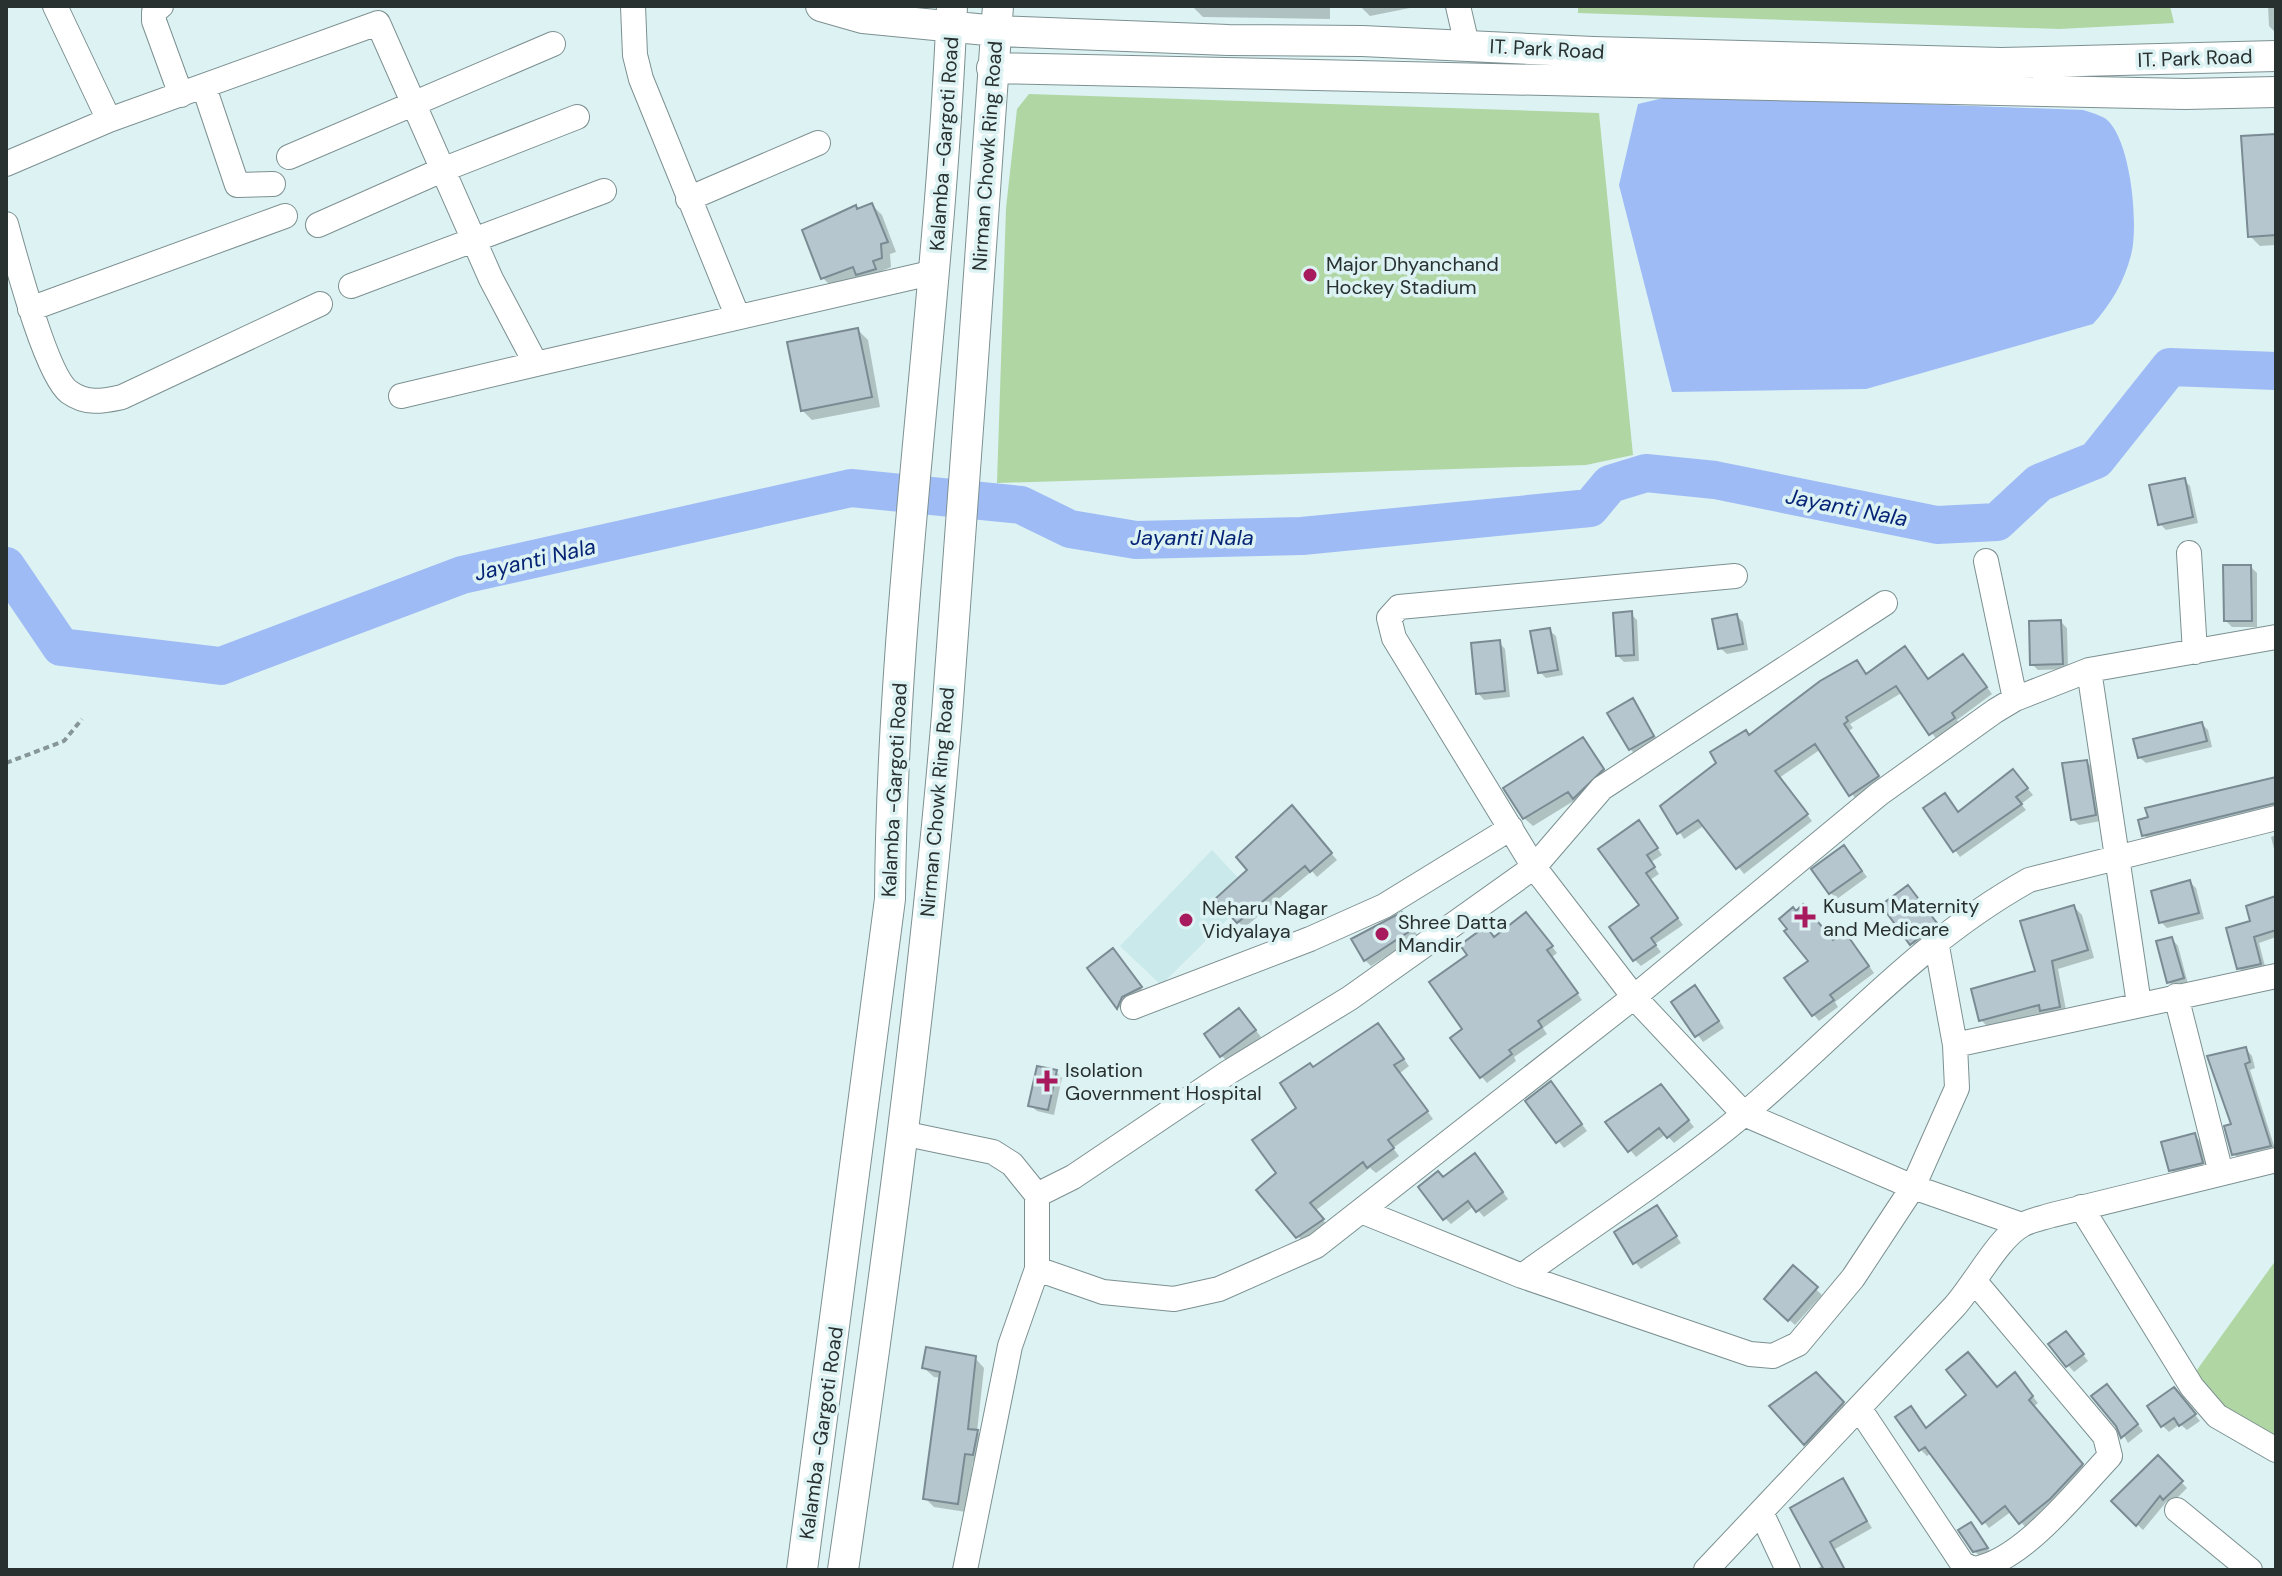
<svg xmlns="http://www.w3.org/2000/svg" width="2282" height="1576" viewBox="0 0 2282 1576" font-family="'DM Sans',sans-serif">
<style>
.built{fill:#cae9ea}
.green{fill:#b0d6a4}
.water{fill:#9ebbf5}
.shadow{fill:#0003}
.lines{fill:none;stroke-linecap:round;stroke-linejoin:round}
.river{stroke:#9ebbf5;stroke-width:38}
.building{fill:#b6c6cf;stroke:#7b8b93;stroke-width:2}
.minor-casing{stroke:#7d9091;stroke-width:26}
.major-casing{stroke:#7d9091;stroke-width:32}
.path{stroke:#879697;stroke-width:4;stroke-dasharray:6 4;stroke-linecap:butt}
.minor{stroke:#fff;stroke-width:24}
.major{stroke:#fff;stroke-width:30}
.poi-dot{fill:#a71b5e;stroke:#ddf2f3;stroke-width:3}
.labels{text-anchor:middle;stroke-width:7;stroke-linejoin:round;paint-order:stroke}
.street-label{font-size:20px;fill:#283030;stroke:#ddf2f3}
.poi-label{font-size:20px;fill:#283030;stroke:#ddf2f3;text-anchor:start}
.water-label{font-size:22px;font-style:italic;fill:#062475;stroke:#ddf2f3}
</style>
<rect width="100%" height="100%" fill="#ddf2f3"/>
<path class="built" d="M1212,850l41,44 -92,91 -41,-39z"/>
<path class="green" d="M1578,6h592l4,17 -115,6 -481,-16z
M1029,94l570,19 34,342 -47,10 -589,18 9,-275 11,-99z
M2276,1260v184l-87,-63z"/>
<path class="water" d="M1676,95l407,15c7,2 17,5 23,9 25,20 33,107 25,136 -7,27 -20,49 -38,69l-227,65 -194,3 -53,-207 19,-81z"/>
<path class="shadow" d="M1192,6h138v13l-127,-2z
M1360,6h60l-50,10z
M2268,6h8v27l-7,-7z
M2276,136v109l-16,1 -10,-10z
M872,205l10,10 14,37 -6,2 1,13 -9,4 3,8 -52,9 -10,-10 -19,-47 51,-24 4,4z
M858,330l10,10 12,67 -68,13 -10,-10z
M2184,480l6,6 8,37 -32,7 -6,-6z
M2251,567l6,6v54h-25l-6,-6z
M1631,614l6,6 2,41 -15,1 -6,-6z
M1737,616l6,6 5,28 -21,4 -7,-6z
M2061,622l6,6 1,41 -30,1 -6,-6z
M1549,630l7,6 7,39 -17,3 -6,-6z
M1499,642l6,7 5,48 -26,3 -6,-7z
M1969,662l23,32 -35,26 3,4 -23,16 -34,-48 -53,32 3,4 -4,3 34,52 -26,18 -36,-52 -42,29 33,43 -68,53 -39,-49 -21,14 -21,-33 87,-70 107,-73 10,13 62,5z
M1633,701l26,41 -23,13 -6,-6z
M2202,724l6,6 4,17 -66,16 -7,-6z
M1583,740l28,38 -78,48 -9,-8z
M2087,762l6,6 8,53 -22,4 -7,-6z
M2019,778l14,17 -12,9 5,6 -66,47 -35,-48 20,-14 14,18z
M2276,779v36l-124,28 -8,-8z
M1298,814l39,46 -20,17 -5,-6 -68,57 -26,-29 32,-29z
M1644,828l18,27 -11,7 8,12 -9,6 33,45 -28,19 6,8 -20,14 -6,-6z
M2276,835v22l-5,-20z
M1850,854l17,23 -30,22 -6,-6z
M2190,882l6,6 8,31 -37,9 -6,-6z
M1914,893l28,37 -24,19 -6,-6z
M2276,905v32l-17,6 7,27 -21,4 -6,-6 14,-45z
M2074,907l8,8 12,43 -36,11 9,46 -17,3 -5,-5 -56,15 -8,-8 56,-48z
M1402,915l16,21 -47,30 -6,-6z
M1532,920l25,33 -5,4 30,43 -39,28 4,6 -33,23 2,4 -29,22 -6,-7 -17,-46 31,-92z
M2172,939l6,7 10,38 -13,4 -6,-6z
M1851,940l23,33 -39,29 3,5 -19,14 -6,-7 21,-72z
M1119,957l27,37 -22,19 -35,-45z
M1701,994l23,34 -21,14 -29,-40z
M1245,1016l16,21 -33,25 -6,-6z
M1384,1032l25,34 -9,7 33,46 -40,29 6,8 -23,17 -6,-5 -55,43 14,16 -24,17 -47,-54 20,-17 35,-104z
M2246,1049l6,7 3,12 -5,2 26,82 -36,9 -6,-7v-28z
M1056,1072l6,6 -8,37 -17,-4 -7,-6z
M1557,1090l30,41 -23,17 -36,-46z
M1667,1093l27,34 -20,16 -8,-9 -30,23 -28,-34z
M2195,1136l6,6 7,26 -31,8 -6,-6z
M1481,1162l27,37 -24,18 -10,-11 -23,18 -6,-6 -1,-39z
M1657,1208l24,35 -40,26 -6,-7z
M1793,1268l29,27 -27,30 -29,-26z
M2071,1339l17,22 -14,11 -24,-27z
M975,1358l9,10 -7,64 9,9 -4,22 -9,-1 -7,50 -32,-5 -9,-9 17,-120 -8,-1 -10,-9z
M1816,1374l33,35 -38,40 -6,-6z
M2021,1381l17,22 -5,4 55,64 -62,57 -14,-17 -23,17 -58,-75 -4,3 -6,-6 -4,-36 10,16 70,-41z
M2113,1392l30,39 -15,12 -10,-18z
M2180,1396l20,25 -13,9 -7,-6 -11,8 -6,-6z
M2158,1458l29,30 -16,16 -4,-3 -24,29 -29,-29z
M1843,1481l29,47 -37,21 11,21h-32l10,-5z
M1977,1531l15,24 -11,2 -7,-6z"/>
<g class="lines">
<path class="river" d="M6,566l55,81 160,19 241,-91 389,-87 170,17 49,24 66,11 166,-4 288,-28 20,-24 36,-11 69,7 222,45 60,-3 42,-39 57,-23 74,-93 106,4"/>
</g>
<path class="building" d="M2276,134v101l-28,2 -7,-101z
M872,203l16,39 -7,2 1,14 -9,3 3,8 -20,6 -3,-8 -32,12 -19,-49 54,-25 1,4z
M858,328l14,69 -71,14 -14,-69z
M2185,478l8,39 -35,8 -9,-40z
M2223,565h28l1,56h-28z
M1632,611l2,44 -18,1 -3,-43z
M1737,614l6,30 -25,5 -6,-30z
M2061,620l2,44 -33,1 -1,-44z
M1550,628l8,42 -20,3 -8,-42z
M1500,640l5,51 -29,3 -5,-51z
M1905,646l23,33 35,-25 24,33 -35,26 3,5 -26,17 -33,-49 -50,31 2,4 -4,3 35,52 -30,20 -34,-52 -40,27 33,43 -72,55 -38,-49 -21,14 -17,-28 56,-43 -6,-11 36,-22 3,5 71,-54 37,-21 9,14z
M1633,698l21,38 -25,14 -22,-37z
M2202,722l5,19 -69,17 -5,-19z
M1583,737l21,32 -31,30 -5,-7 -45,27 -20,-31z
M2087,760l9,55 -25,5 -9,-57z
M2013,769l15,19 -12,9 6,7 -69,48 -30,-44 22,-15 13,19z
M2276,777v26l-134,33 -4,-16 10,-3 -3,-9z
M1292,805l40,48 -22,19 -5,-6 -68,57 -22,-24 32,-29 -11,-13z
M1639,820l19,28 -11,7 8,12 -9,6 32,45 -27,20 5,7 -23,16 -24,-34 30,-22 -41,-56z
M1844,845l18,26 -33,23 -18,-25z
M2190,880l9,33 -40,10 -8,-32z
M1908,885l29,38 -27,22 -29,-40z
M2276,896v34l-22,7 7,27 -24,5 -11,-41 24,-7 -4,-15z
M1803,904l30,36 12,-8 24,34 -39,29 4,5 -22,16 -28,-38 24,-17 -24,-30 3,-2 -8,-10 14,-12 3,4z
M2074,905l14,45 -36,11 8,46 -20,4 -1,-6 -60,16 -8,-32 64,-18 -15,-50z
M1402,912l11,17 -49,32 -13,-22z
M1526,912l27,34 -6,4 31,43 -40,28 4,6 -33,23 3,4 -32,24 -30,-40 12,-9 -33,-47 38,-27 -7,-10 26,-19 8,11z
M2172,937l12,41 -17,5 -11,-42z
M1113,948l29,39 -20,10 -5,12 -30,-41z
M1695,985l24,36 -24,16 -24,-35z
M1239,1008l17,22 -36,27 -16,-23z
M1378,1023l26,36 -10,6 34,46 -40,29 6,8 -27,20 -4,-6 -53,41 14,16 -28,19 -40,-48 20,-17 -24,-33 44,-32 -16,-25 30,-20 3,4z
M2246,1047l4,15 -5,2 26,82 -39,9 -8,-29 7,-2 -24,-68z
M1037,1066l20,4 -9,40 -20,-4z
M1551,1081l31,43 -26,19 -31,-42z
M1661,1084l28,36 -22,18 -8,-10 -31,24 -23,-30z
M2195,1133l8,30 -34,8 -8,-29z
M1475,1153l28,39 -27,20 -8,-11 -25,19 -25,-33 20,-16 5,6z
M1657,1205l20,31 -44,28 -19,-32z
M1793,1265l25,22 -30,34 -24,-22z
M2066,1331l18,23 -18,13 -18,-23z
M926,1347l50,9 -8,73 10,1 -5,25 -8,-1 -7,50 -35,-5 17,-127 -18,-4z
M1968,1352l29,35 18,-15 18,24 -4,4 54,64 -33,35 -31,25 -14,-18 -23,18 -57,-77 -6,4 -24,-34 16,-11 15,22 40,-33 -20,-25z
M1816,1372l28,30 -40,43 -35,-39z
M2107,1384l31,40 -17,14 -5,-12 -25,-30z
M2174,1387l22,27 -17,12 -5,-8 -13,9 -14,-21z
M2158,1455l25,26 -20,19 -3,-4 -24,30 -25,-25z
M1843,1478l24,43 -37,21 15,28h-21l-34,-62z
M1971,1522l17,26 -15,4 -15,-22z"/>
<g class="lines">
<g class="minor-casing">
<path id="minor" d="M55,6l54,114
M161,6l-7,6v9l27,74
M633,6l2,49 6,24 96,236
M1458,6l9,39
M204,87l33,98 36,-1
M289,157l264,-113
M6,164l103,-44 269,-97 113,256 45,85 399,-92
M688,199l130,-56
M6,224c9,32 40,151 63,168 18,13 34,9 53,5l198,-93
M318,225l124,-55 135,-53
M351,286l253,-95
M30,309l255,-93
M401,396l135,-32
M2189,553l6,99
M1986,561l29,138
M1735,576l-336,31 -10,11 5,20 140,229 100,130 110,117 169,73 109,38
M2089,670l50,334
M2176,996l45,177
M1133,1007l177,-68 74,-33 127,-78
M1955,1045l321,-69
M902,1133l91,19 19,12 25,31v74l-27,77 -45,224
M1037,1195l36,-18 156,-105 121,-74 184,-131 68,-79 283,-185
M2081,1207l111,180 25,29 59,34
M1361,1211l161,65 228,78 23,2 25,-12 55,-66 60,-91 44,-99 -2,-43 -19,-104
M1037,1269l66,23 71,7 45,-10 97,-43 318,-249 245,-203 116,-83 20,-12 74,-29 187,-33
M1522,1276c74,-53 151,-103 221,-161 97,-81 173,-172 286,-235l247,-62
M1859,1408l103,155 10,6c48,-5 105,-78 138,-113l-5,-20 -129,-153
M2177,1510l73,60
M1761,1512l27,58
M1706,1570l248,-263c20,-22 45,-70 68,-82 9,-5 21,-7 30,-10l224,-55"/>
</g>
<g class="major-casing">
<path id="major" d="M821,6l42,12 134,13 231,9 134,1 231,11 408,11 275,-7
M992,68l1193,26 91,-2
M802,1570l88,-671c2,-298 50,-595 62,-893
M843,1570c41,-284 80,-569 104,-855 19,-236 33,-473 51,-709"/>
</g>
<path class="path" d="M6,763l58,-22 18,-22"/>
<use href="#minor" class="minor"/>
<use href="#major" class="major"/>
</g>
<g class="poi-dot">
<circle cx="1310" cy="275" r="8"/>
<path d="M1801 905h8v8h8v8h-8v8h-8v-8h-8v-8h8z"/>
<circle cx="1186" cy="920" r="8"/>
<circle cx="1382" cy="934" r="8"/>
<path d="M1043 1069h8v8h8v8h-8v8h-8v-8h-8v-8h8z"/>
</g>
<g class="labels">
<g class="street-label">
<text transform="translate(1547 49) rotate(3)" y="7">IT. Park Road</text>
<text transform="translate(2195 58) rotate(-2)" y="7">IT. Park Road</text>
<text transform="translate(944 144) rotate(-86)" y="7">Kalamba -Gargoti Road</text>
<text transform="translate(987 156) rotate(-86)" y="7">Nirman Chowk Ring Road</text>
<text transform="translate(894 790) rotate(-87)" y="7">Kalamba -Gargoti Road</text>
<text transform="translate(937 802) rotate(-85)" y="7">Nirman Chowk Ring Road</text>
<text transform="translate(821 1433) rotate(-82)" y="7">Kalamba -Gargoti Road</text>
</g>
<g class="poi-label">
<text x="1326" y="271">Major Dhyanchand<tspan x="1326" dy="23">Hockey Stadium</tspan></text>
<text x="1823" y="913">Kusum Maternity<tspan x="1823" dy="23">and Medicare</tspan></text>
<text x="1202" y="915">Neharu Nagar<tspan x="1202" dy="23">Vidyalaya</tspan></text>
<text x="1398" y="929">Shree Datta<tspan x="1398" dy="23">Mandir</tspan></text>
<text x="1065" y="1077">Isolation<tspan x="1065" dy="23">Government Hospital</tspan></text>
</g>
<g class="water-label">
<text transform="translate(1847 507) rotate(11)" y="8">Jayanti Nala</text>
<text x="1192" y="545">Jayanti Nala</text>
<text transform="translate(535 559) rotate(-13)" y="8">Jayanti Nala</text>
</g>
</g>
<rect width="2282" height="1576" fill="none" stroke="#283030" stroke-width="16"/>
</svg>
